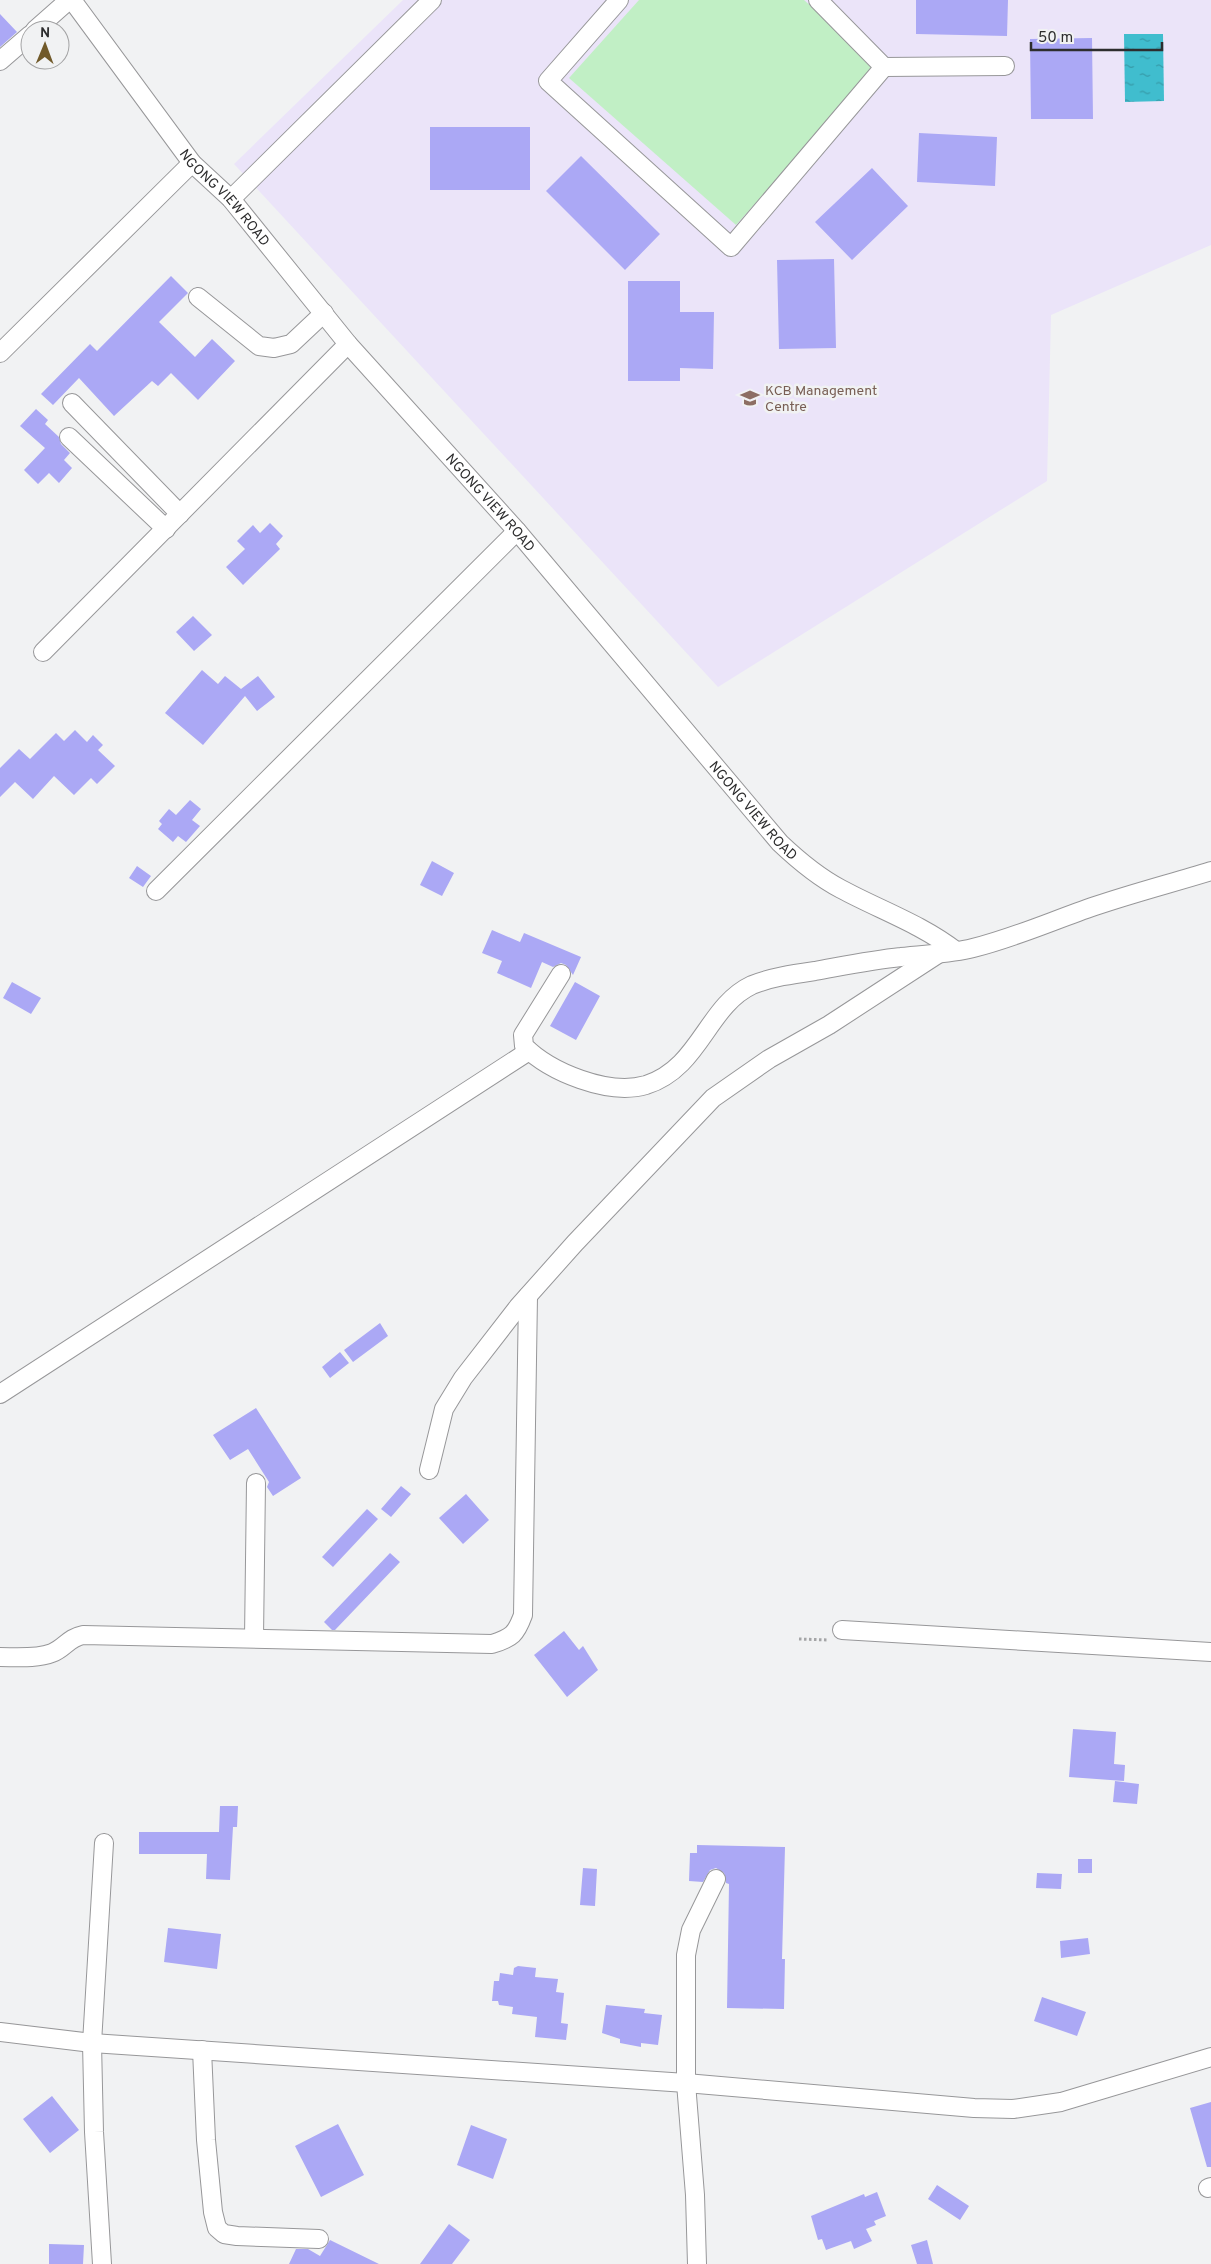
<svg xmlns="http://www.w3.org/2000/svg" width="1211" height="2264" viewBox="0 0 1211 2264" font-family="Overpass,sans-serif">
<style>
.education{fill:#ebe4f9}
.green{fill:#c1efc5}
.water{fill:url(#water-ripples)}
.building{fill:#aba8f5}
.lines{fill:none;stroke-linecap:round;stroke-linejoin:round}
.minor-casing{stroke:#979799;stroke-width:20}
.path{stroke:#a4a5a6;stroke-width:3;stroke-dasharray:2.5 2.5;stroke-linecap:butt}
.minor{stroke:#fff;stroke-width:18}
.labels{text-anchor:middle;stroke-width:5;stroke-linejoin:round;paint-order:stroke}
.street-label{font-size:14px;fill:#2d2d2e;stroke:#f1f2f3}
.education-label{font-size:14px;fill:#785e54;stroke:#f1f2f3;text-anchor:start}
</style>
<defs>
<pattern id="water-ripples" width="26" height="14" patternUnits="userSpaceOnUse" patternTransform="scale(1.25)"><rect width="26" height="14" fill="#40bdce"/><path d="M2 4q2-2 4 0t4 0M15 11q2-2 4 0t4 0" fill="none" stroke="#369aa8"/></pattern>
</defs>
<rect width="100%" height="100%" fill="#f1f2f3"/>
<path class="education" d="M403,0h808v245l-160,70 -4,166 -329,206 -484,-523z"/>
<path class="green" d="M639,0h165l75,66 -143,159 -167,-147z"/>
<path class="water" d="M1124,34h39l1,67 -39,1z"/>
<path class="building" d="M916,0h92l-1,36 -91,-2z
M0,14l17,18 -17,15z
M1092,38l1,81h-62l-1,-80z
M430,127h100v63h-100z
M919,133l78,4 -2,49 -78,-4z
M581,156l79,78 -35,36 -79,-79z
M872,168l36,38 -56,54 -37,-38z
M834,259l2,89 -57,1 -2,-89z
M171,276l17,17 -29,29 36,35 17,-18 23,22 -37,39 -27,-27 -13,13 -6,-5 -38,35 -35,-38 -26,27 -12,-11 49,-50 7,7z
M628,281h52v31h34l-1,57 -33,-1v13h-52z
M36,409l12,11 -3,4 14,13 2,7 9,9 -6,7 8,8 -13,15 -10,-10 -11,11 -14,-14 21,-22 -25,-22z
M270,523l13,13 -7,8 4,5 -37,36 -17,-18 19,-18 -8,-8 16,-16 7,8z
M193,616l19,19 -18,16 -18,-19z
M202,670l16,14 7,-8 16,13 17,-13 17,21 -18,14 -12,-15 -42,49 -38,-32z
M75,730l12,12 6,-7 10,10 -5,5 17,16 -18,18 -6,-6 -17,17 -20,-19 -21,23 -18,-17 -15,15v-29l19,-19 11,10 26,-26 8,8z
M190,800l11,9 -9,11 8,6 -14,16 -8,-6 -5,6 -15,-13 4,-5 -3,-3 10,-12 7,6z
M432,861l22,12 -12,23 -22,-11z
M137,866l14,10 -8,11 -14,-9z
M492,930l28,12 4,-9 57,24 -8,18 -7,-10 -5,-2 -8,4 -11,-5 -11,26 -34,-15 5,-12 -20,-8z
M12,982l29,16 -10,16 -28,-16z
M575,982l25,14 -24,44 -26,-14z
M380,1323l8,13 -35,26 -9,-12z
M340,1352l9,11 -19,15 -8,-11z
M256,1408l45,70 -28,18 -6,-9 2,-5 -21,-33 -18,11 -17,-25z
M401,1486l10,8 -20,23 -10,-8z
M466,1494l23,26 -26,24 -24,-26z
M367,1509l11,10 -45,48 -11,-10z
M390,1553l10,9 -65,68h-3l-8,-8z
M564,1631l15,19 4,-4 15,24 -31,27 -33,-42z
M1073,1729l43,3 -2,32 11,1 -1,16 -55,-4z
M1115,1781l24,3 -2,20 -24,-2z
M220,1806h18l-1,21h-4l-3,53 -24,-1 1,-25h-68v-22h80z
M697,1845l88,2 -3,112h3l-1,50 -57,-1 2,-124 -3,-1 -2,-10 -8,-5 -6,2 -7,12 -14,-1 1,-28h7z
M1078,1859h14v14h-14z
M583,1868l14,1 -2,37 -15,-1z
M1037,1873l25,1 -1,15 -25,-1z
M168,1928l53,6 -4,35 -53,-7z
M1088,1938l2,16 -29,4 -1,-17z
M518,1966l18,2 -1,9 23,2 -2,13 8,1 -3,30 7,1 -2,16 -31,-3 2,-20 -25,-3 1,-7 -14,-2 -1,-4h-6l2,-20h5l1,-8 13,2 1,-7z
M1042,1997l44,15 -9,24 -43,-15z
M606,2005l39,4 -1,4 18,2 -4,30 -17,-2v4l-21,-4v-4l-18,-6z
M52,2096l27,34 -29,23 -27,-34z
M1211,2102v65h-4l-17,-59z
M338,2124l26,51 -43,22 -26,-51z
M471,2125l36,14 -14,40 -36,-14z
M937,2185l32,21 -9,14 -32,-21z
M877,2192l9,24 -12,5 2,4 -10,4 6,12 -18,8 -3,-8 -25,9 -4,-11 -4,1 -7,-24 53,-22 1,3z
M449,2224l21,16 -18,24h-32z
M330,2240l49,24h-90l7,-15h12l12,7z
M927,2240l6,24h-16l-6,-19z
M49,2244l35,1 -1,19h-34z"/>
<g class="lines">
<g class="minor-casing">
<g id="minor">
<path id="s1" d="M72,0l120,163 39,36 117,145 169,187 263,312c19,18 38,34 61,46 39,21 80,35 115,62"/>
<path d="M619,0l-71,81 183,166 153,-180 -66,-67"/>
<path d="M35,30l34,-30"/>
<path d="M0,61l30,-26"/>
<path d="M884,67l121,-1"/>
<path d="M231,199l201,-199"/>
<path d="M198,297l61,49 15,2 17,-4 33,-31"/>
<path d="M0,353l192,-190"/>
<path d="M72,403l108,111"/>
<path d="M69,437l97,92"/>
<path d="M43,652l305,-308"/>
<path d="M156,891l361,-360"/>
<path d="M561,974l-38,61 1,11c26,26 84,50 122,39 54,-17 61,-79 106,-100 20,-8 42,-11 63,-14 28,-5 57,-11 86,-14 23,-3 49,-3 72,-9 41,-10 81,-28 122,-42 38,-13 77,-23 116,-35"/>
<path d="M0,1394l529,-343"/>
<path d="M429,1470l15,-61 19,-31 55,-71 57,-64 138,-145 56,-39 60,-34 109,-71"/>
<path d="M842,1630l369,22"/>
<path d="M254,1638l2,-155"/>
<path d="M0,1657c16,0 37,2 52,-4 13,-5 16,-15 31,-18l409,9c20,-6 24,-10 31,-29l5,-319"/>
<path d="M0,2032l92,11 594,40 288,25 39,1 48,-7 150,-45"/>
<path d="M202,2050l4,90 7,72 4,16 7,6 13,2 82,3"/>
<path d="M1208,2188l3,-1"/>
<path d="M102,2264l-8,-132 -2,-89 12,-200"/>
<path d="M697,2264l-2,-69 -9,-112v-128l5,-25 25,-51"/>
</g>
</g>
<path class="path" d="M799,1639l29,1"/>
<use href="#minor" class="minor"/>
</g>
<defs>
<g id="university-bare" transform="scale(1.5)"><path d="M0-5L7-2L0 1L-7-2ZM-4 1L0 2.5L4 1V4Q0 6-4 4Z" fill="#8d6e63" stroke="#f1f2f3" stroke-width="2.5" paint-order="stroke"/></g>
</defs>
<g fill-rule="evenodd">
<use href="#university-bare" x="750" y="398"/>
</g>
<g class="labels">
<g class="street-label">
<text dy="5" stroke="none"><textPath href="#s1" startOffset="250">NGONG VIEW ROAD</textPath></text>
<text dy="5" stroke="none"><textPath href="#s1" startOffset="655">NGONG VIEW ROAD</textPath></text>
<text dy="5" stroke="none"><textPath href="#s1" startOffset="1060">NGONG VIEW ROAD</textPath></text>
</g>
<g class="education-label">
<text x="765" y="395">KCB Management<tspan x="765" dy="16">Centre</tspan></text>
</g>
</g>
<g transform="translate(45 45) rotate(1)"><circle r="24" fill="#f1f2f3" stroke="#a3a3a4"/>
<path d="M0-4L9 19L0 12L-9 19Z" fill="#715a2a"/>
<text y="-8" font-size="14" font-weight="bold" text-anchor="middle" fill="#2d2d2e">N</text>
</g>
<path d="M1031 42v8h131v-8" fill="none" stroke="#2d2d2e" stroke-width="2.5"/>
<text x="1038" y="42" font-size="15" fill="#2d2d2e" stroke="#f1f2f3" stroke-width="4" paint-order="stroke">50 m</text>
</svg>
